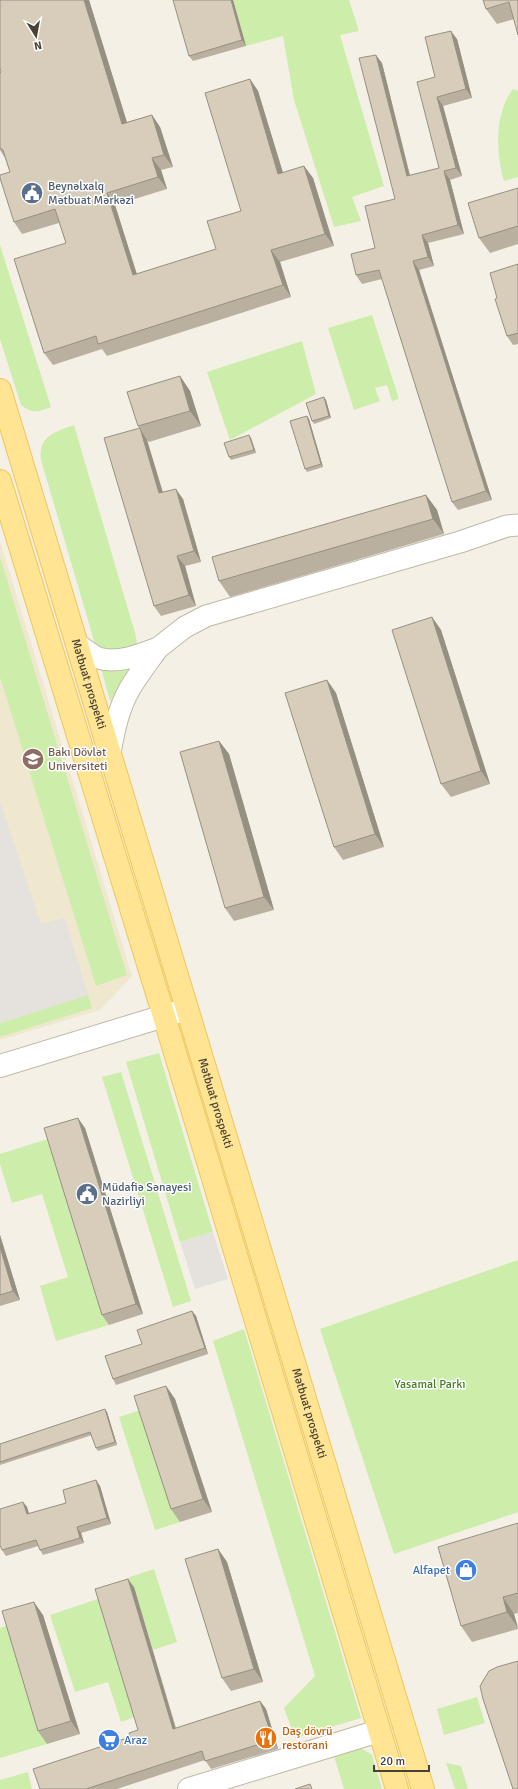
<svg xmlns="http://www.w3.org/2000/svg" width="518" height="1789" viewBox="0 0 518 1789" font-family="Signika,sans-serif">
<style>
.education{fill:#efe7ce}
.green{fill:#cdedaa}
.parking{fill:#e5e2de}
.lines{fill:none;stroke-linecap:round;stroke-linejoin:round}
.minor-casing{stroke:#c1b9a7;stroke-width:23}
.tertiary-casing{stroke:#c1b9a7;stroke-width:24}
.primary-casing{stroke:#efc659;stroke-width:24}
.minor{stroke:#fff;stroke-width:21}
.tertiary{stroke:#fff;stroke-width:22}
.primary{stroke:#ffe494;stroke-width:22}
.wall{fill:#b9b0a0}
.shaded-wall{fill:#969082}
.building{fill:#d7cdba;stroke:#969082}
.labels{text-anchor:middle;stroke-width:3;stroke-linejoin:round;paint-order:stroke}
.service-label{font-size:12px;fill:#4e5e75;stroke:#fff;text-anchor:start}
.street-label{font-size:12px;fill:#484134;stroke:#fff}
.education-label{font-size:12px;fill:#785e54;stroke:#fff;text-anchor:start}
.park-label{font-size:12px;fill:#427f22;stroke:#fff}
.shop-label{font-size:12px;fill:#366cbe;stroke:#fff;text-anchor:end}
.food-label{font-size:12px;fill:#c56008;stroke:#fff;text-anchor:start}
</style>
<rect width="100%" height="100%" fill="#f4f0e6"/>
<path class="education" d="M0,541l132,435 -32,34 -100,30z"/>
<path class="green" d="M233,0h116l10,31 -19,4 44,151 -32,11 9,24 -27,6 -40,-127 -11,-64 -37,10z
M513,89l5,2v86l-14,4c-8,-28 -10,-68 9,-92z
M0,245l51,162c-14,5 -18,7 -30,-2l-21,-66z
M372,315l27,84 -7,2 -5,-16 -12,3 5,13 -26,9 -26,-82z
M302,341l14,53 -86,46 -23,-68z
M74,425l61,208 2,9 -5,8 -26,1 -11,-7 -54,-184c-3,-24 14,-28 33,-35z
M0,557l127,418 -31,11 -96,-309z
M101,668h31l-22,33z
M88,995l4,13 -92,29v-14z
M159,1053l54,179 -33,10 -54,-180z
M121,1072l70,229 -18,6 -71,-230z
M51,1138l58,187 -53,16 -16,-55 28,-9 -26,-83 -30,9 -12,-39v-10z
M518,1260v252l-124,42 -74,-225z
M244,1329l117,389 -66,20 -11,-30 31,-32 -102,-335z
M143,1409l37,113 -25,8 -36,-113z
M154,1569l23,73 -24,8 -19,-62 -7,-10z
M101,1598l36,118 -16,6 -13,-40 -33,10 -25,-77z
M11,1624l36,120 -47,14v-130z
M477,1697l8,26 -41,12 -7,-26z
M361,1748l11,7 10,34h-38l-10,-33z
M446,1763l15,3 7,23h-13z
M28,1772l4,17h-32v-9z"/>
<path class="parking" d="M0,801l41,123 24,-6 23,77 -88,28z
M213,1232l15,47 -33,10 -15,-47z"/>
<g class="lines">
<g class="minor-casing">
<path id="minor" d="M77,644c6,4 14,11 21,14 19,6 42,-3 60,-10 -10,14 -21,28 -29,42 -11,20 -15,41 -19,63
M158,648l27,-21 21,-11 254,-74 47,-16 11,-1"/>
</g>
<g class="tertiary-casing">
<path id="tertiary" d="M0,1066l187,-57
M189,1789l190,-58"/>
</g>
<g class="primary-casing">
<g id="primary">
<path id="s1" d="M0,390l423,1399"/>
<path d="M0,481l164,535 233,773"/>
</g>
</g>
<use href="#minor" class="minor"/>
<use href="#tertiary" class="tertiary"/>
<use href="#primary" class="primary"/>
</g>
<path class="wall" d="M0,0h89l38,122 25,-7 8,12 13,40 -12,3 6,19 -52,16 22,69 79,-25 25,-38 9,-132 8,12 25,82 21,-7 9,12 21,68 -54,16 11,35 -184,59 -5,-7 -49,16 -9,-12 22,-110 -7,-20 -37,11 -8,-12 -4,-50 -5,-14 -5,-8v-77l1,-1z
M233,0l13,46 -53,15 -4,-5z
M518,0l-4,19 -17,5 -11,-15z
M457,39l15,59 -29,8 19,70 -12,4 14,54 -36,9 6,23 -15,4 73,230 -34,10 -6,-8 -70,-223 -20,5 -6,-9 19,-27 20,-49 -13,-136 28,112 29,-7 -4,-91z
M518,188v56l-28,9 -11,-15z
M518,264v80l-5,1 -6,-9 -10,-38z
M180,376l10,15 11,35 -52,16 -2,-2 16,52 20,7 18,63 -16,4 11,40 -35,10 -7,-10 -15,-178 -1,-2z
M324,397l2,3 5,18 -17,6 -2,-3z
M307,416l2,3 14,48 -16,5 -2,-3z
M251,438l5,15 -25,7 -2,-3z
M426,495l11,15 7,24 -214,63 -11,-16z
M432,617l9,13 49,154 -39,13 -10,-13z
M327,680l9,13 48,154 -41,13 -9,-13z
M219,741l10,13 45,156 -40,11 -9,-13z
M85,1128l58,186 -34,11 -7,-10z
M0,1235l20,65 -20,6z
M192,1311l4,5 12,38 -92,31 -3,-6 29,-35z
M166,1386l9,13 37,113 -32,10 -9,-13z
M107,1412l10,33 -19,6 -2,-3 -4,-13 -92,30v-21z
M96,1480l4,6 11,38 -30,9 3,10 -41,12 -3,-5 -2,-4 -32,10 -4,-6 21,-48 4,5 2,7 37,-11z
M518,1523v90l-4,1 4,15 -46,13 -11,-16z
M218,1549l9,13 36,120 -32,9 -9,-13z
M134,1587l42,141 84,-27 6,8 12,40 -67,20 -6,-9 -88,29h-77l90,-52 8,-7z
M43,1615l37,119 -33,10 -9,-13z"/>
<path class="shaded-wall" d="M84,0h5l42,136 -9,-12z
M231,0h2l13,46 -4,-6z
M451,31l6,8 15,59 -6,-9z
M376,55l6,8 30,122 -5,-9z
M250,79l8,12 29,95 -9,-12z
M437,97l6,9 19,70 -6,-8z
M152,115l8,12 13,40 -9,-12z
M152,158l9,12 6,19 -9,-12z
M304,166l9,12 21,68 -9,-12z
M444,171l6,9 14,54 -6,-9z
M107,193l8,12 26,83 -8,-13z
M422,235l6,8 6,23 -6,-9z
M271,250l9,12 11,35 -8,-12z
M413,261l6,9 73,230 -6,-9z
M180,376l10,15 11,35 -11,-15z
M324,397l2,3 5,18 -2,-2z
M307,416l2,3 14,48 -2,-3z
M140,429l7,11 19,64 -7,-11z
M249,435l2,3 5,15 -2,-3z
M176,489l7,10 18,63 -7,-11z
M426,495l11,15 7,24 -11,-15z
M177,556l8,10 11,40 -7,-11z
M432,617l9,13 49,154 -9,-13z
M327,680l9,13 48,154 -9,-13z
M219,741l10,13 45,156 -10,-13z
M78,1118l7,10 58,186 -7,-10z
M0,1235l20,65 -7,-9 -13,-44z
M192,1311l4,5 12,38 -3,-6z
M166,1386l9,13 37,113 -9,-13z
M105,1409l2,3 10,33 -2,-3z
M96,1480l4,6 11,38 -4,-6z
M23,1502l4,5 4,13 -4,-6z
M77,1527l4,6 3,10 -4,-5z
M218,1549l9,13 36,120 -9,-13z
M128,1579l6,8 44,150 -5,-8z
M503,1597l11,17 4,14 -11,-16z
M34,1602l9,13 37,119 -9,-13z
M260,1701l6,8 12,40 -5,-9z"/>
<path class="building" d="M0,0h84l38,124 30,-9 12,40 -12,3 6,19 -51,16 26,82 83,-26 -9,-28 34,-10 -36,-118 45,-14 28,95 26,-8 21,68 -54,16 12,35 -185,59 -2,-8 -52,17 -30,-94 52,-16 -11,-34 -41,13 -14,-44v-3l10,-3 -7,-22 -3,-2v-75l1,-1 -1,-4z
M173,0h58l11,40 -53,16z
M483,0h35v35l-9,-33 -23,7z
M451,31l15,58 -29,8 19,71 -12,3 14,54 -36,10 6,22 -15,4 73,230 -34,11 -73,-232 -23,5 -5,-21 24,-6 -10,-42 30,-7 -36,-141 17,-3 31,121 32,-8 -22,-86 18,-5 -10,-40z
M518,188v38l-39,12 -11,-35z
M518,264v69l-11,3 -12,-37 2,-1 -7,-25z
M180,376l10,35 -52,15 -11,-34z
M324,397l5,19 -17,5 -6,-18z
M307,416l14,48 -16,5 -15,-48z
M140,428l19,65 17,-4 18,62 -17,5 12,39 -35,11 -50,-168z
M249,435l5,15 -25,7 -5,-14z
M426,495l7,24 -214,62 -7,-24z
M432,617l49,154 -40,13 -49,-154z
M327,680l48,154 -41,13 -49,-154z
M219,741l45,156 -39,11 -45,-156z
M78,1118l58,186 -34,11 -58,-187z
M0,1247l13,44 -13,4z
M192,1311l13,37 -92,31 -8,-23 37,-12 -5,-14z
M166,1386l37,113 -32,10 -37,-113z
M105,1409l10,33 -19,6 -6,-16 -90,30v-18z
M96,1480l11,38 -30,9 3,11 -40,12 -4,-10 -34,10 -2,-5v-36l23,-7 4,12 39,-11 -3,-13z
M518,1523v70l-15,4 4,15 -46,14 -23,-79z
M218,1549l36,120 -32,9 -37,-119z
M128,1579l45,150 87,-28 13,39 -68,21 -3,-10 -116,38h-46l-7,-20 97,-32 -1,-4 9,-3 -43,-141z
M34,1602l37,119 -33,10 -36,-120z
M518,1661v128h-5l-30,-90 -3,-13 9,-15 8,-4z
M310,1784l2,5h-17z"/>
<defs>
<g id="civic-disc" transform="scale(1.15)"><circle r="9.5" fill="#5c6f8a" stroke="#fff"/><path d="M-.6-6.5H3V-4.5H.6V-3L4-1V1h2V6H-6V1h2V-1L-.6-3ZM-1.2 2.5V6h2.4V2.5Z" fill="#fff"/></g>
<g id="university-disc" transform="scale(1.15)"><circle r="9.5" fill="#8d6e63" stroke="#fff"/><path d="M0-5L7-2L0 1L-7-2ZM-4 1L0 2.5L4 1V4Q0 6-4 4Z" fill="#fff"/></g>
<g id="shop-disc" transform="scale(1.15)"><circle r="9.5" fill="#3f7fe0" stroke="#fff"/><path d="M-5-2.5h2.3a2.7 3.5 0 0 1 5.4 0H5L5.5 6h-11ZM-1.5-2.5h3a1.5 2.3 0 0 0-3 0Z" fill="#fff"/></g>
<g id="restaurant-disc" transform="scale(1.15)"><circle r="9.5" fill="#e8710a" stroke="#fff"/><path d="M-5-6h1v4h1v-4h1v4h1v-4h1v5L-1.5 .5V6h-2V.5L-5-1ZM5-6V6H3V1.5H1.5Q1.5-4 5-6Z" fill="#fff"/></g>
<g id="supermarket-disc" transform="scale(1.15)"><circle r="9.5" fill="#3f7fe0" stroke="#fff"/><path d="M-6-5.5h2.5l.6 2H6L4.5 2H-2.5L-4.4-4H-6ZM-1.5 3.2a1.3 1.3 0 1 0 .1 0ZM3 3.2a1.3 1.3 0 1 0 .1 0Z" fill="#fff"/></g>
</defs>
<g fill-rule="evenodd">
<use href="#civic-disc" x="32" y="193"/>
<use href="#university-disc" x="33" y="759"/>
<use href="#civic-disc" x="87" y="1194"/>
<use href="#shop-disc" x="466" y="1570"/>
<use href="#restaurant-disc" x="266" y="1738"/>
<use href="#supermarket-disc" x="109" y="1740"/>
</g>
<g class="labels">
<g class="service-label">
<text x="48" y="190">Beynəlxalq<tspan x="48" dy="14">Mətbuat Mərkəzi</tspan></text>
<text x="102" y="1191">Müdafiə Sənayesi<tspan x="102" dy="14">Nazirliyi</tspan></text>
</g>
<g class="street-label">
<text dy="4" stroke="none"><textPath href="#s1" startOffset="307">Mətbuat prospekti</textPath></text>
<text dy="4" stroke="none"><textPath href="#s1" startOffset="745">Mətbuat prospekti</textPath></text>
<text dy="4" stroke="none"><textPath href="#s1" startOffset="1069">Mətbuat prospekti</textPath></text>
</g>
<g class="education-label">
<text x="48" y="756">Bakı Dövlət<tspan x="48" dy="14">Universiteti</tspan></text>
</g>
<g class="park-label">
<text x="430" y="1388">Yasamal Parkı</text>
</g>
<g class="shop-label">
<text x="450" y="1574">Alfapet</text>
<text x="124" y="1744" text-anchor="start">Araz</text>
</g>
<g class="food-label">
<text x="282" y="1735">Daş dövrü<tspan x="282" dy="14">restorani</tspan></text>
</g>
</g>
<g transform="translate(36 36) rotate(169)" stroke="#ffffff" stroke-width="3" paint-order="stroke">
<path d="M0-3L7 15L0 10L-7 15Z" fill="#484134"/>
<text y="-6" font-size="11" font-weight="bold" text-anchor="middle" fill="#484134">N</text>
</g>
<path d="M374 1765v6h55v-6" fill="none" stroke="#484134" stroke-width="2"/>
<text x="380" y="1765" font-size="12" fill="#484134" stroke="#ffffff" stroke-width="3" paint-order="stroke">20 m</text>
</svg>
